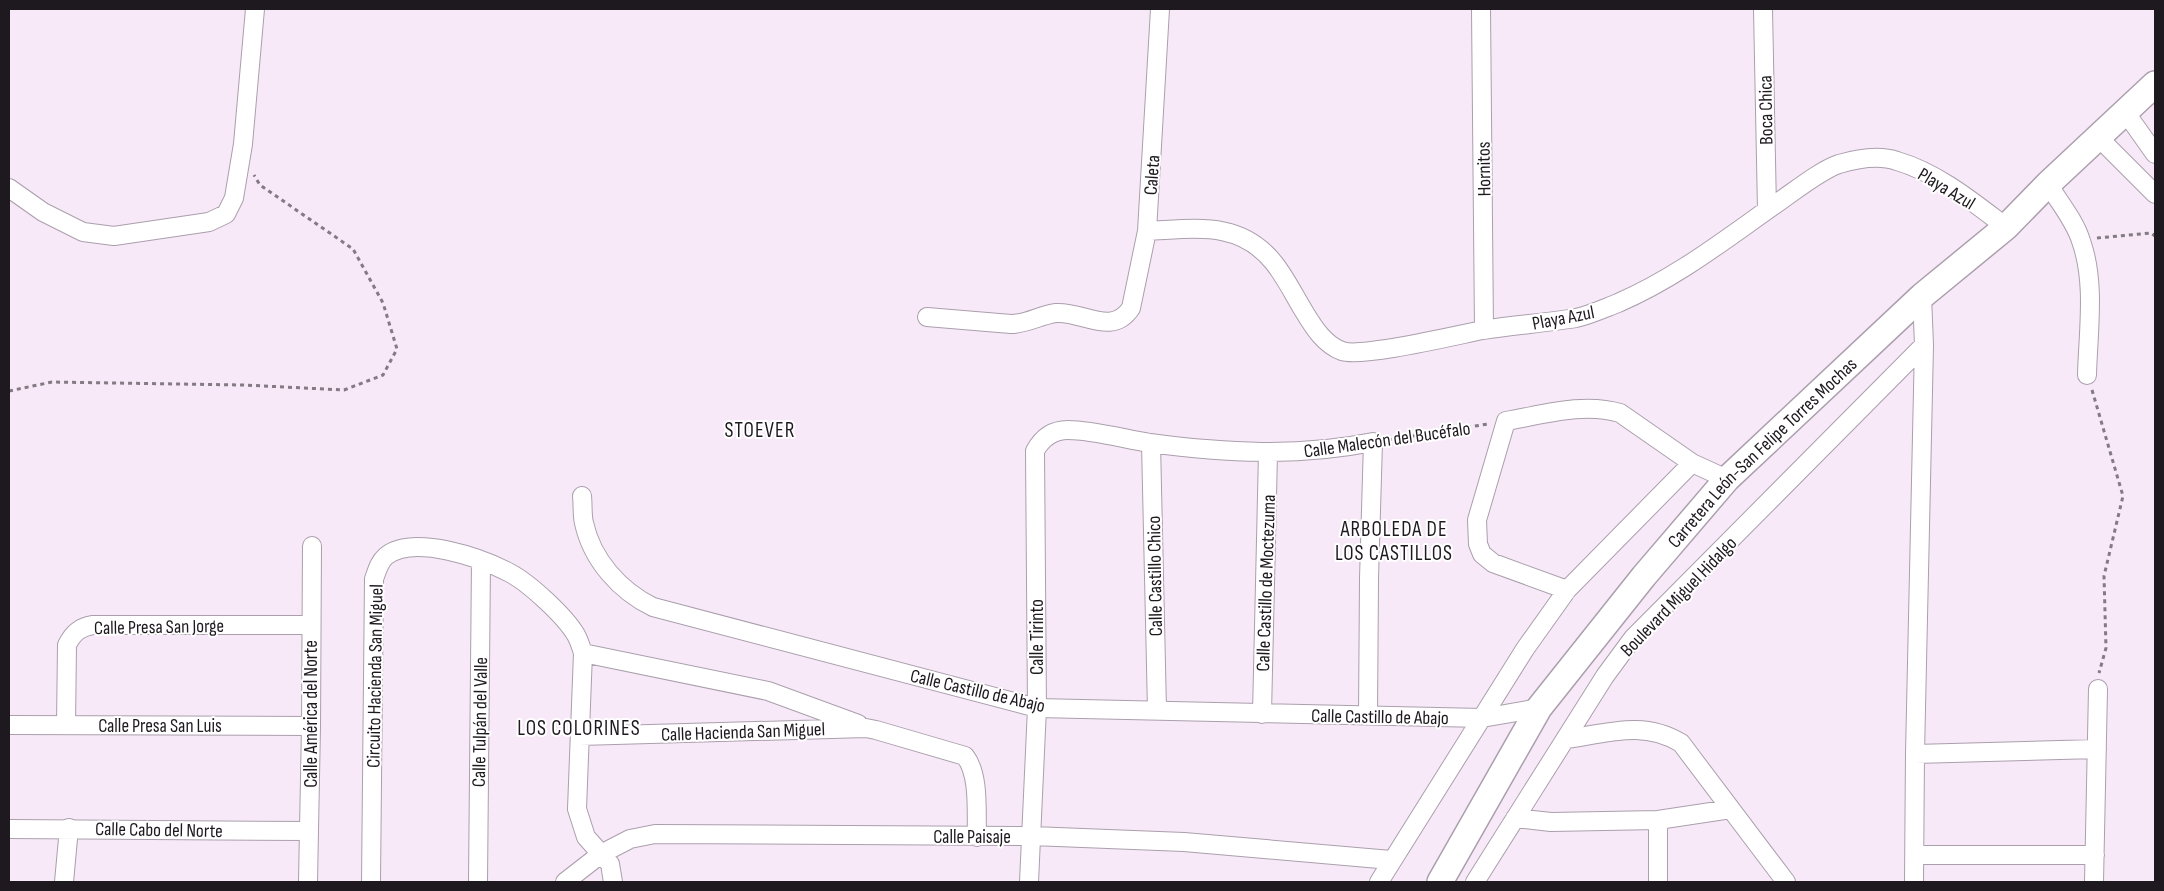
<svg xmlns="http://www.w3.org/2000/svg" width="2164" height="891" viewBox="0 0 2164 891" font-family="'Sofia Sans Condensed',sans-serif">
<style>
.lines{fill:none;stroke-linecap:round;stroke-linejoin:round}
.street-casing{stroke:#ab9fad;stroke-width:20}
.secondary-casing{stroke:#ab9fad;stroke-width:28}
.path{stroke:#837a84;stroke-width:3;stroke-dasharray:4 4;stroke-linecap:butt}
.street{stroke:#fff;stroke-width:18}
.secondary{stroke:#fff;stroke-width:25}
.labels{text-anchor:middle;stroke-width:4;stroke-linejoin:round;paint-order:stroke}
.street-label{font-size:19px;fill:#1e191e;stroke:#fff}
.quarter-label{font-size:21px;letter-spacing:1px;fill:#1e191e;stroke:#fff}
</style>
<rect width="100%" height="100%" fill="#f7e9f8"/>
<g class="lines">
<g class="street-casing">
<path id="street" d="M1481,9l3,321
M1763,9l4,201
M2126,113l29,41
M2099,138l56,56
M2048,184c11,18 27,37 33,57 15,42 7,91 6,134
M9,188l34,24 40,20 31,4 95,-14 17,-8 8,-16 9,-54 12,-135
M1147,231c48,-2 93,-11 127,32 12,15 21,34 31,50 9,15 20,32 37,38 20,7 115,-16 141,-21 31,-5 62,-7 93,-12 14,-3 29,-10 42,-15 60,-26 109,-65 162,-102 16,-11 41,-31 59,-37 17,-5 41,-9 58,-3 41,12 76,41 109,66
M927,317l84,7c16,0 29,-9 45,-11 27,-2 56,24 75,-5l16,-77 13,-222
M1151,443l6,267
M582,496c1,9 0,19 2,27 8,37 36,68 69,84l384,101 445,10 57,-10
M1567,590l-74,-27 -11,-9 -4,-10 -1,-24 29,-99c36,-6 77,-19 114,-8l72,50 35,16
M583,653l185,38 90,33
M1262,714l6,-261
M9,725l302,1
M66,725l1,-80c6,-12 13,-18 26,-20h218
M580,736l286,-8 10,2 89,26c15,19 11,57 12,81
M1567,739c41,-6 77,-19 114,4l105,139
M1915,754l182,-5
M1515,818l36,4 107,-2 73,-11
M1658,820v62
M9,829l300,2
M1915,855h180
M64,882l5,-54
M308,882l3,-156 1,-180
M371,882l3,-303c3,-8 5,-17 12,-23 28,-22 96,2 124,17 19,10 55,43 66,62 3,5 5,12 7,18l-6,156 9,28 24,27 3,18
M478,882l3,-321
M565,882l36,-28 29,-15 25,-5 377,2 152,6 207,18
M1029,882l8,-174 -2,-257c7,-13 17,-21 33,-21 24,0 57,9 82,13 75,10 149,14 223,-1l-4,137 -1,137
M1379,882l146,-233 42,-59 125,-127
M1475,882l130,-206 28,-38 291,-293
M1914,882l1,-128 9,-409 -2,-49
M2094,882l4,-193"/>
</g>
<g class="secondary-casing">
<g id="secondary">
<path id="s1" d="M1440,882l99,-174 105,-132 83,-97 195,-183 84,-69 42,-43 107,-100"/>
</g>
</g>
<path class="path" d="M2097,238l54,-5 4,3
M2092,390l31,106 -19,80 2,72 -7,25
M9,391l43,-9 192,3 100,5 39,-15 14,-26 -14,-46 -30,-54 -93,-64 -6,-10
M1388,440l100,-16"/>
<use href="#street" class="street"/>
<use href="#secondary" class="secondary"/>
</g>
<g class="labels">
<g class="street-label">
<text transform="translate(1765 110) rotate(-91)" y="7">Boca Chica</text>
<text transform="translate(1483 169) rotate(-91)" y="7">Hornitos</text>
<text transform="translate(1151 175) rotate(-86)" y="7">Caleta</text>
<text transform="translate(1947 188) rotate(31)" y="7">Playa Azul</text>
<text transform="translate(1563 317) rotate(-11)" y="7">Playa Azul</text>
<text transform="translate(1387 439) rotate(-8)" y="7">Calle Malecón del Bucéfalo</text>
<text dy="7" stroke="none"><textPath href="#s1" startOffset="540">Carretera León-San Felipe Torres Mochas</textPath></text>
<text transform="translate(1154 576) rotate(-91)" y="7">Calle Castillo Chico</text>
<text transform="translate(1265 583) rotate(-88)" y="7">Calle Castillo de Moctezuma</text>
<text transform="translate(1678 596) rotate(-46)" y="7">Boulevard Miguel Hidalgo</text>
<text transform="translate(159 626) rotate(-1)" y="7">Calle Presa San Jorge</text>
<text transform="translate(1036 637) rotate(-90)" y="7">Calle Tirinto</text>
<text transform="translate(374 676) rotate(-89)" y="7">Circuito Hacienda San Miguel</text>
<text transform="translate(978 690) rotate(13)" y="7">Calle Castillo de Abajo</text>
<text transform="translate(310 714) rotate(-90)" y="7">Calle América del Norte</text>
<text transform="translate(1380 716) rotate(1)" y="7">Calle Castillo de Abajo</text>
<text transform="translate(479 722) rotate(-89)" y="7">Calle Tulpán del Valle</text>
<text x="160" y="732">Calle Presa San Luis</text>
<text transform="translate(743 731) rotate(-2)" y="7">Calle Hacienda San Miguel</text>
<text transform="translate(159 829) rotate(1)" y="7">Calle Cabo del Norte</text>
<text x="972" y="843">Calle Paisaje</text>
</g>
<g class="quarter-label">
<text x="760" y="437">STOEVER</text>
<text x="1394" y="536">ARBOLEDA DE<tspan x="1394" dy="24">LOS CASTILLOS</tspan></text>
<text x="579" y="735">LOS COLORINES</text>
</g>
</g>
<rect width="2164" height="891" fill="none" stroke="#1e191e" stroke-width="20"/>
</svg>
